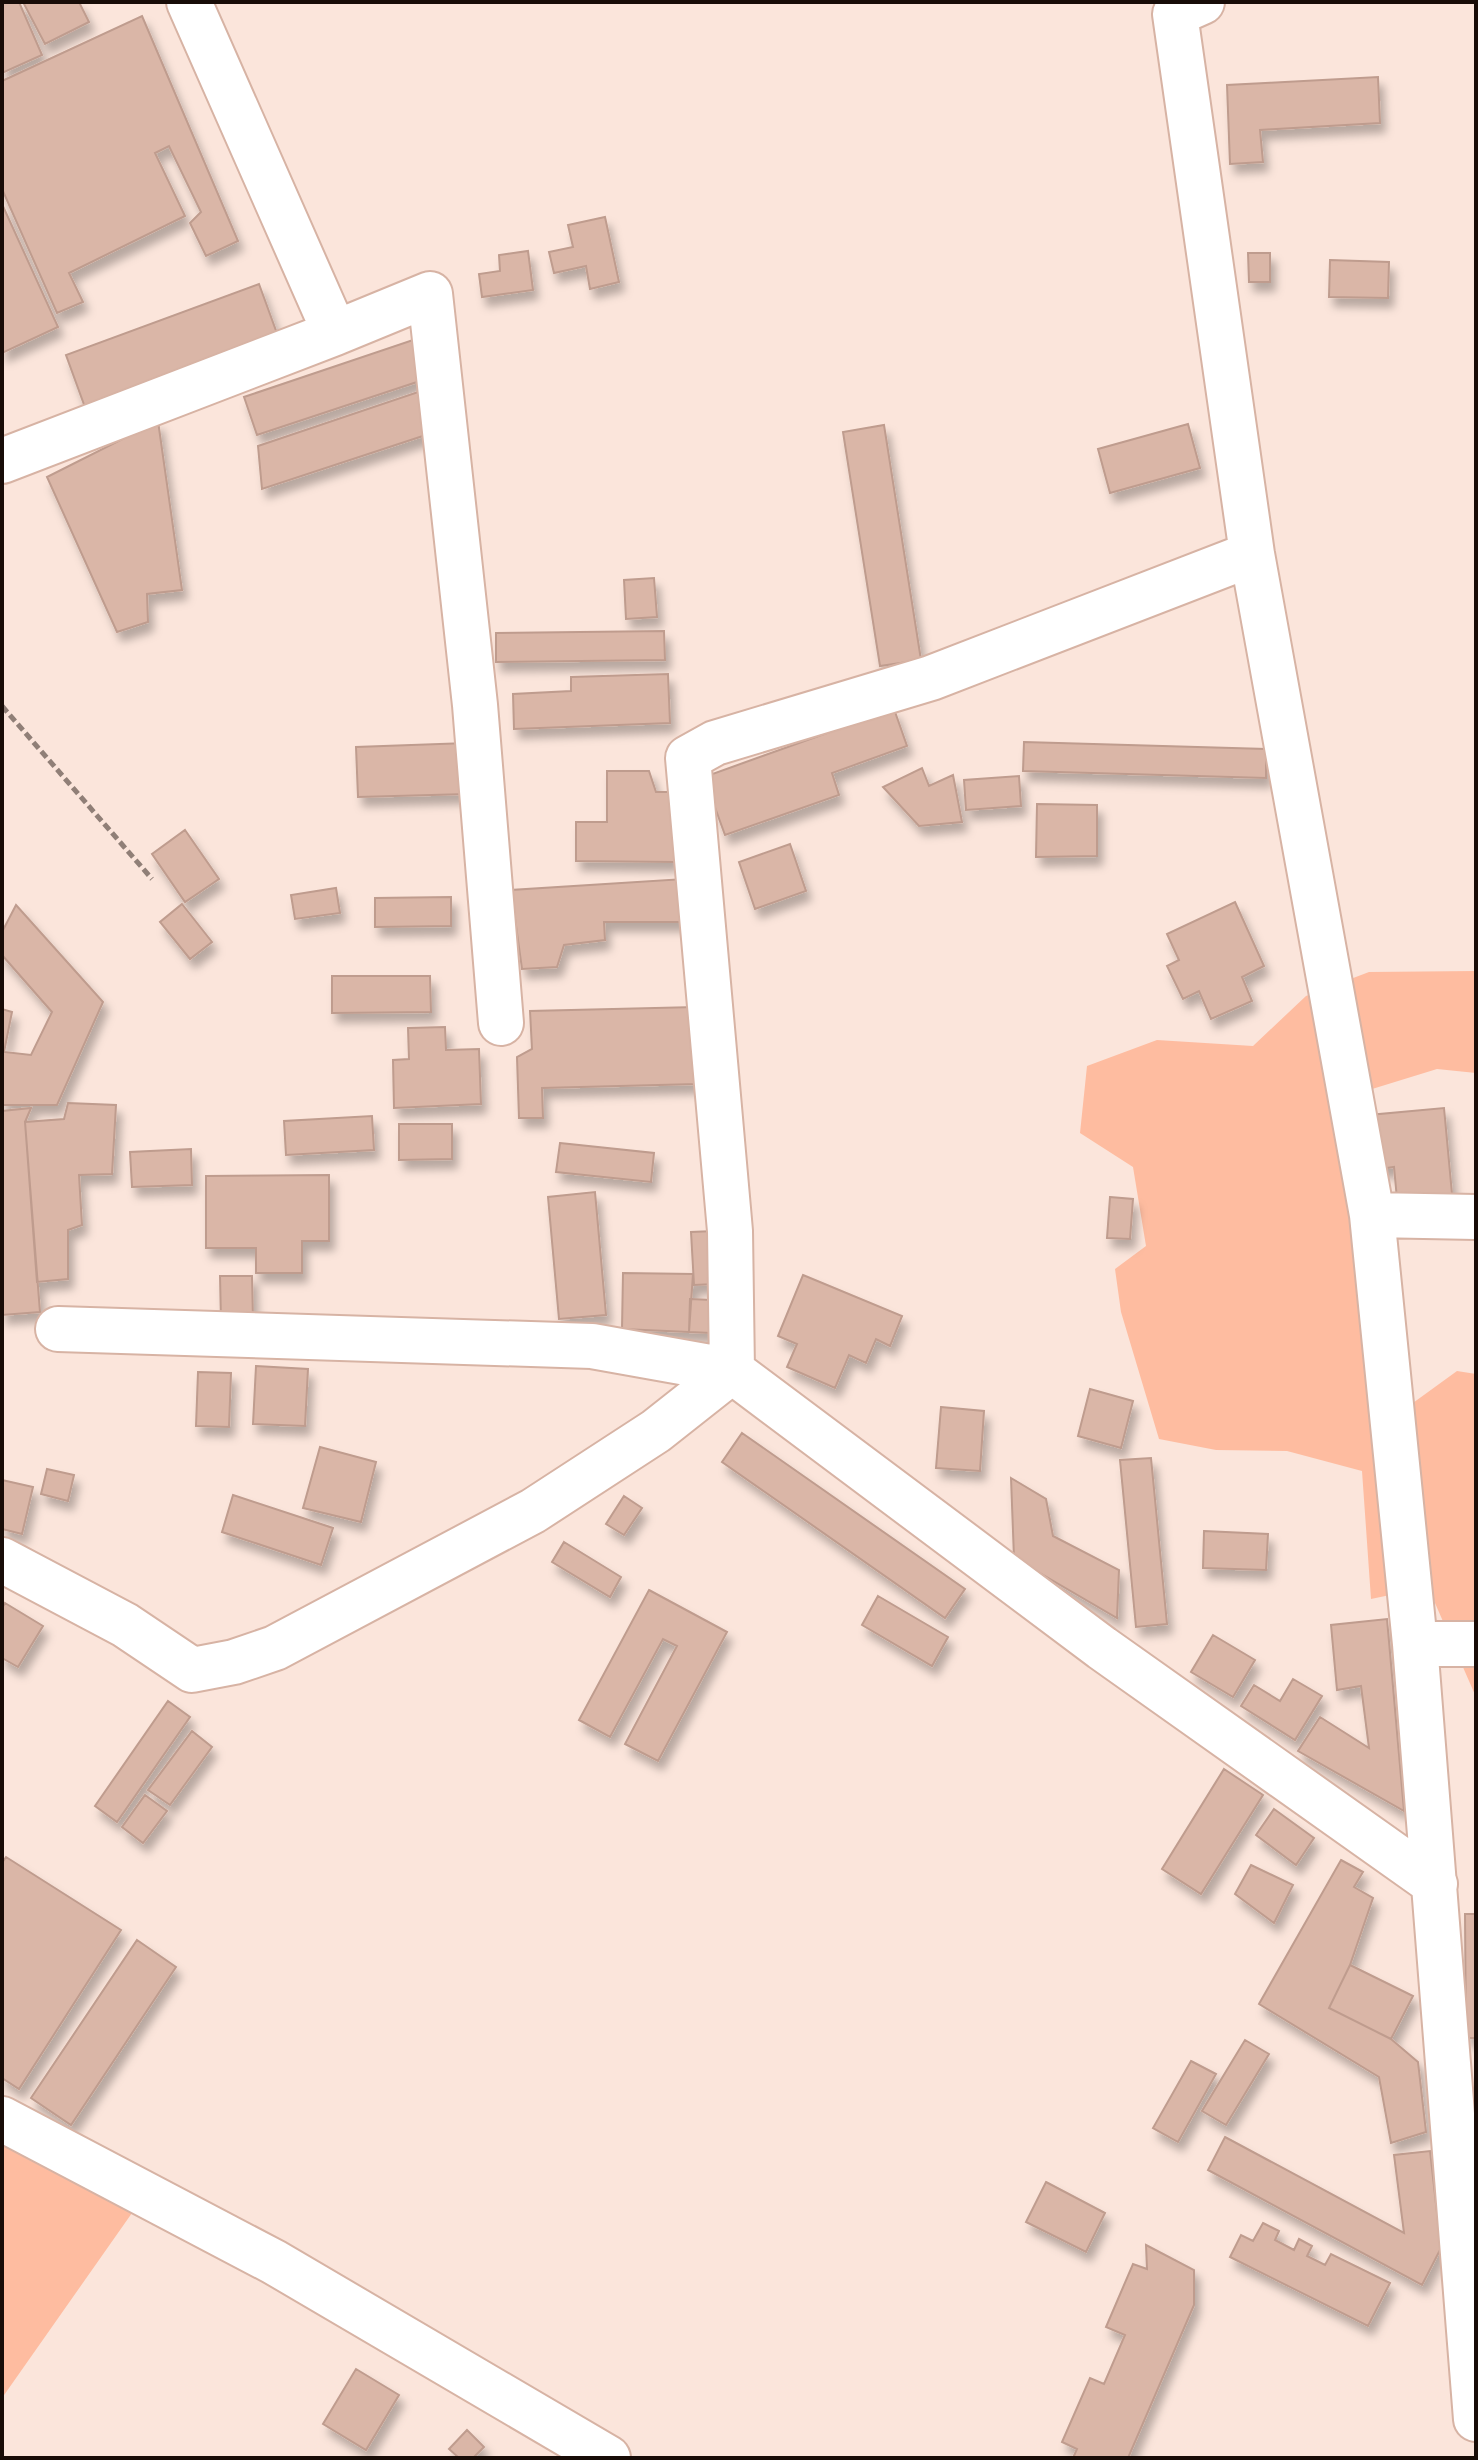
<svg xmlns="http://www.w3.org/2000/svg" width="1478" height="2460" viewBox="0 0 1478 2460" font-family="Signika,sans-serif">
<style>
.green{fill:#febca0}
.building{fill:#dab6a7;stroke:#bf9c8e;stroke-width:2;filter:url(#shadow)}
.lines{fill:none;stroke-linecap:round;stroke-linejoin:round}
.minor-casing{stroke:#d7b3a4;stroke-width:48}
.path{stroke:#907f77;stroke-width:5;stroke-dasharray:8 4;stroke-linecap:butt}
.minor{stroke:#fff;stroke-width:44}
</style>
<defs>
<filter id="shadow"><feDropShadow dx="5" dy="9" stdDeviation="4" flood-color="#0004"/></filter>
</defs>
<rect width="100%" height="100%" fill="#fbe5db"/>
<path class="green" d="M1476,971v102l-39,-4 -107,33 76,306 51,-37 19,3v323l-48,-110 -57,12 -9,-128 -75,-20 -71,-1 -57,-11 -38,-127 -6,-43 31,-23 -13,-79 -53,-34 7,-67 70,-26 96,6 53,-50 63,-24z
M2,2139l130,74 -130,185z"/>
<path class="building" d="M2,2h17l23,53 -40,18z
M23,2h56l10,20 -44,22z
M142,16l96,225 -32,15 -16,-33 11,-11 -32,-66 -14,7 30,63 -116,57 14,29 -26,11 -55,-124v-108z
M1378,77l2,46 -120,7 3,32 -33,2 -3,-79z
M2,204l56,123 -56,26z
M605,217l14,65 -29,7 -4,-23 -32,7 -5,-21 24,-5 -5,-22z
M528,251l5,39 -51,7 -3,-23 21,-3 -1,-16z
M1248,253h22v29h-21z
M1330,260l59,2 -1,36 -59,-1z
M259,284l20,55 -193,71 -20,-55z
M413,340l13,39 -169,56 -13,-38z
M424,390l11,42 -173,57 -4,-43z
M158,421l24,169 -35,4 1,28 -31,10 -70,-155z
M1188,424l12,44 -90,25 -12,-44z
M884,425l37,235 -41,6 -37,-234z
M654,578l3,39 -31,2 -2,-39z
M664,631l1,29 -169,2v-29z
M668,674l2,49 -156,6 -1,-35 58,-3v-14z
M894,709l13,37 -75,27 7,22 -114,40 -21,-58z
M1024,742l242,7v29l-243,-7z
M467,743l1,51 -110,3 -2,-50z
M922,768l7,18 24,-11 9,47 -43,4 -36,-39z
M607,771h42l7,21h18v70l-98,-1v-39h31z
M1019,776l2,30 -55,4 -2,-30z
M1037,804l60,1v51l-61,1z
M185,830l34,49 -34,23 -33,-48z
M790,844l16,47 -51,18 -16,-47z
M684,879l1,43h-81l1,18 -41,5 -7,22 -35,2 -11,-79z
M336,888l4,25 -45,6 -4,-24z
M451,897v29l-76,1v-29z
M1235,902l29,64 -22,11 10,24 -41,18 -12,-28 -16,8 -16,-33 12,-6 -12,-26z
M182,904l30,38 -22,17 -30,-37z
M16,905l87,97 -46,103h-55v-96l10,3 -8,40 27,3 21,-43 -50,-57v-23z
M332,976h98l1,36 -99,1z
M696,1007l1,77 -155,4 1,30h-24l-2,-61 15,-8 -2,-38z
M445,1027l1,23 33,-1 2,55 -87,4 -1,-48 16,-1 -1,-31z
M68,1103l48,2 -4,69 -33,1 3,50 -14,5v49l-31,3 -12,-160 39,-3z
M31,1108l-6,14 15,190 -38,3v-204z
M1444,1108l8,86 -55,5 -3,-32 -21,3 -4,-55z
M372,1116l2,34 -88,5 -2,-34z
M399,1124h53v35l-53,1z
M560,1143l94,10 -3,29 -95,-10z
M191,1149l1,36 -60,2 -2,-35z
M329,1175v66h-27v32h-46v-25h-50v-72z
M595,1192l11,123 -47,4 -11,-122z
M1110,1197l23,2 -3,40 -23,-1z
M714,1231l2,53 -22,1 -3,-53z
M623,1273l70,1 -4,58 -67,-3z
M803,1275l99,41 -12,30 -14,-7 -10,24 -17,-8 -14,33 -48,-21 10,-23 -19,-8z
M220,1276h32l1,44 -32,1z
M690,1299l22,1 -1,33 -22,-1z
M256,1366l52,3 -3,57 -52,-2z
M198,1372l33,1 -2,54 -33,-1z
M1090,1389l43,12 -12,47 -43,-12z
M941,1407l43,4 -4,60 -44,-3z
M742,1433l223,156 -20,29 -223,-156z
M320,1447l56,15 -15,60 -58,-14z
M1151,1458l16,166 -31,3 -16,-167z
M47,1469l27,6 -6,26 -27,-7z
M1011,1478l35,21 7,37 66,34 -2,48 -103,-60z
M2,1480l31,7 -11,47 -20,-5z
M233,1495l100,33 -12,37 -99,-33z
M624,1496l18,12 -18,27 -18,-11z
M1204,1531l64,3 -2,36 -63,-2z
M564,1542l57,35 -11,20 -58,-35z
M649,1590l78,42 -69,129 -33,-17 52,-98 -14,-7 -53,98 -31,-17z
M878,1596l70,41 -16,29 -70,-41z
M5,1603l38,23 -25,41 -16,-9v-50z
M1387,1619l17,192 -106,-60 22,-34 49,31 -8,-62 -24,4 -6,-65z
M1213,1635l42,25 -22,37 -42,-25z
M1293,1679l29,17 -27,44 -54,-34 13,-21 26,16z
M168,1701l22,16 -73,105 -22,-16z
M192,1731l20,16 -42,58 -22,-15z
M1224,1769l39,26 -62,99 -39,-25z
M145,1795l22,16 -24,32 -21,-16z
M1274,1809l40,29 -18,27 -40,-30z
M6,1857l115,73 -102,159 -17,-11v-215z
M1341,1860l22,12 -9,15 19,11 -23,67 -21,43 62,31 27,23 8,70 -35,11 -12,-66 -120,-73z
M1251,1865l42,20 -19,38 -39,-29z
M1465,1914h11v124h-10z
M137,1940l39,27 -105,158 -40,-27z
M1350,1965l63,31 -22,43 -62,-31z
M1245,2040l24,14 -43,71 -24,-14z
M1191,2061l25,13 -38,68 -25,-14z
M1225,2137l179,96 -10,-78 36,-4 11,97 -19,37 -214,-115z
M1046,2182l59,31 -19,39 -60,-30z
M1263,2223l16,8 -4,9 19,10 5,-11 13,7 -5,10 18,9 6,-11 59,29 -22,43 -138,-69 11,-22 12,6z
M1146,2245l48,25v35l-66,153h-55l4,-9 -15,-7 28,-64 14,6 21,-49 -19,-8 27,-63 14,5z
M356,2369l43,26 -33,55 -43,-26z
M467,2430l17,17 -11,11h-14l-10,-9z"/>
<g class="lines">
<g class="minor-casing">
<path id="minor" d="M189,2l146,331 95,-39 45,411 26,318
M1202,2l-27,12 77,540 120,661 43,429 61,775
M2,461l333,-128
M1372,1215l104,2
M58,1329l534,17 140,25 370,277 333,236
M732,1371l-2,-140 -42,-473 27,-15 216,-65 321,-124
M2,1560l123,65 67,45 42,-8 41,-14 258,-137 123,-80 76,-60
M1415,1644h61
M2,2119l272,143 334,196"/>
</g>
<path class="path" d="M2,706l150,173"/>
<use href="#minor" class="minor"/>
</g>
<rect width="1478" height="2460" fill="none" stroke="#180c07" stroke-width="8"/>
</svg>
